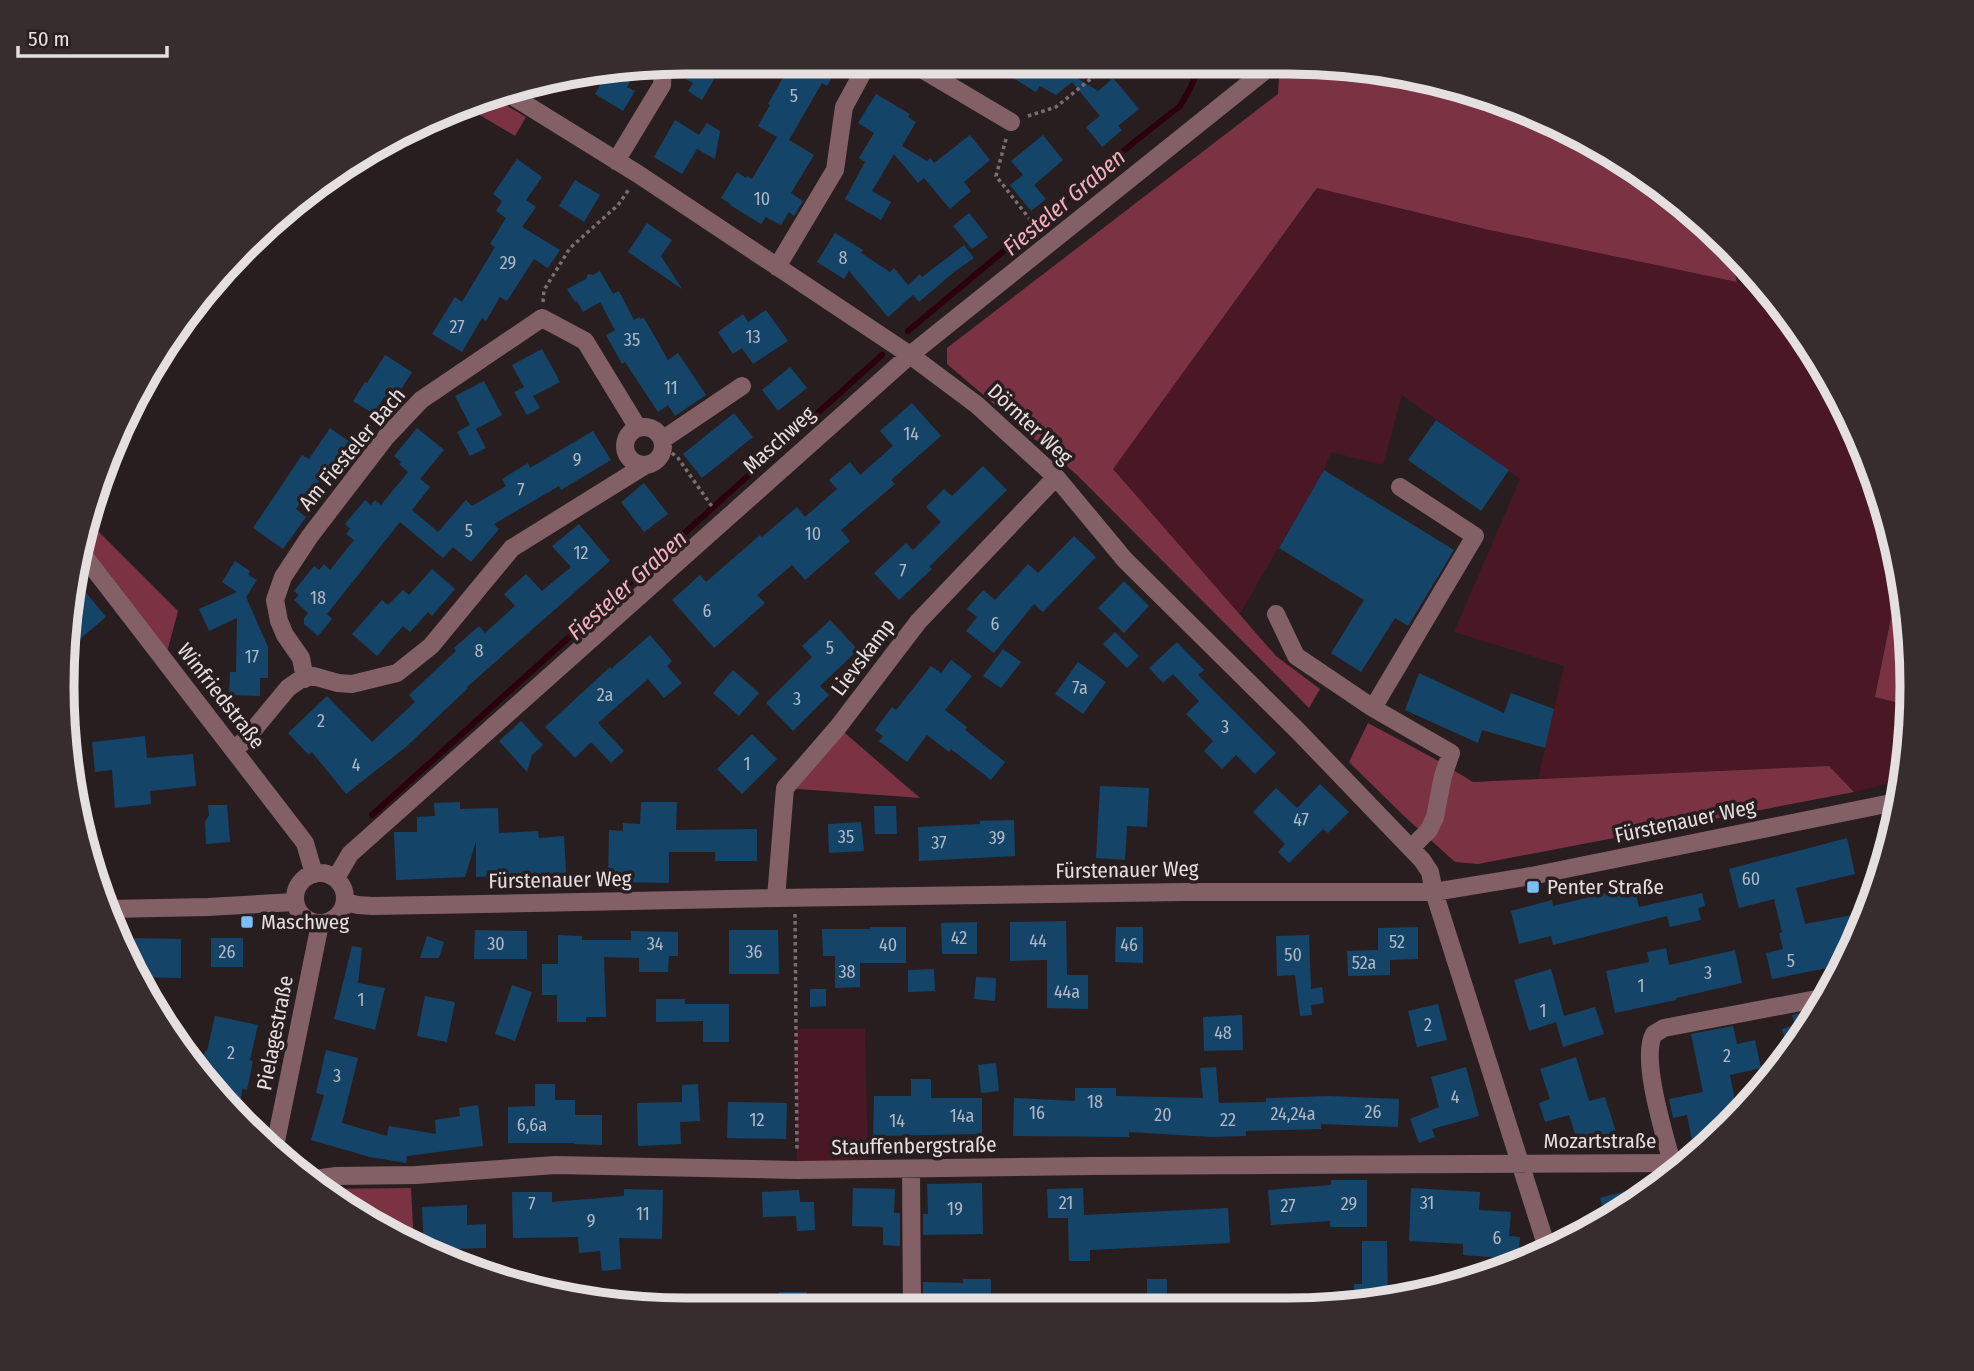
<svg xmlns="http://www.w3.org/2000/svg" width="1974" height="1371" viewBox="0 0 1974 1371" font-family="'Fira Sans Condensed',sans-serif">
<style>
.green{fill:#4a1724}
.forest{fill:#7b3344}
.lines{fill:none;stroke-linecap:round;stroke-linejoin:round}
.stream{stroke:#2b000b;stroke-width:6}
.building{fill:#144569}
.path{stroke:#786f71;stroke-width:3.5;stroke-dasharray:3.5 3.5;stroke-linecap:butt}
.minor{stroke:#826065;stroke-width:18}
.poi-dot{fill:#7abff8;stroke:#281e20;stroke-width:2.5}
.labels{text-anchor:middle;stroke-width:7;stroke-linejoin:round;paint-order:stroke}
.number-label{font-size:18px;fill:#b2b8c2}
.street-label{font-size:21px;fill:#e6dfe0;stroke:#281e20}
.poi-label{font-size:21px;fill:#e6dfe0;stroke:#281e20;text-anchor:start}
.water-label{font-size:23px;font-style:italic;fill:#f3b0bc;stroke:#281e20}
.rim{fill:none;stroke:#e6dfe0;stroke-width:9}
</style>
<rect width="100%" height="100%" fill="#281e20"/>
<path class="green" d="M1318,188l171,42 248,52 33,11 38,46 57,108 36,121 -26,129 36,9 -8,74 -49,12 -25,-26 -291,13 26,-113 -110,-34 66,-153 -118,-84 -19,70 -52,-13 -7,18 -85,145 -127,-146z
M796,1029h69l3,140 -71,1z"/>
<path class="forest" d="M1280,61l130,12 190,72 127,97 10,40 -248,-52 -172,-42 -204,281 163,187 44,33 -11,19 -232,-233 -130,-111v-16l331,-254z
M492,97l34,20 -11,19 -47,-28z
M89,522l89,89 -11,41 -84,-109z
M1901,568l12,118 -2,20 -36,-9z
M1368,723l67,36 38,23 356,-16 25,26 -376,72 -23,-2 -51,-46 -55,-54z
M838,727l82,71 -135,-10z
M411,1188l3,57 -76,-41 -19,-15z"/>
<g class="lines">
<path class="stream" d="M908,331l230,-192 42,-33 11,-19 7,-19 8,-7
M372,815l510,-460"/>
</g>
<path class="building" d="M694,61h28l-8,14 2,1 -14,24 -14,-9 5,-8 -9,-5z
M810,61h20l9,5 -12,20 -5,-3 -33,57 25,15 -23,38 12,8 -9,15 -5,-4 -8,13 -15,-8 -5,7 -31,-19 1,-1 -10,-6 16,-26 9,6 1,-2 5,3 25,-42 -19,-11 12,-21 -2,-1 17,-30 2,1 3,-5 11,6z
M985,61h64l49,30 15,-13 26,31 -21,17 4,4 -20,17 -16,-20 14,-11 -28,-34 -16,13 -16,-9 -4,6z
M638,67l-11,20 8,4 -12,20 -28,-17 13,-23z
M876,94l34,20 -2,3 8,5 -14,24 25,15 3,-3 4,5 36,-28 20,25 -26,22 7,9 -21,18 -26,-31 -6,5 -24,-29 -22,37 19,11 -10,18 -36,-21 20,-37 -6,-4 15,-25 -16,-10z
M675,120l24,15 8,-12 13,8 -5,28 -18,-10 -15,25 -28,-17z
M1043,135l20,25 -29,25 12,14 -15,12 -21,-26 13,-10 -12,-14z
M517,159l25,18 -16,23 10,7 -14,20 38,23 -12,18 -14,-9 -27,42 -7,-4 -14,24 -4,-3 -20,34 -30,-18 23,-37 7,5 33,-55 -5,-3 16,-26 -10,-7 6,-10 -9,-7z
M575,180l25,15 -16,27 -25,-16z
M969,213l19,24 -16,12 -19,-23z
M647,223l25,17 -11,16 21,33 -54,-37z
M835,233l28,17 -2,3 29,19 4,-4 14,17 12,-11 2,3 42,-32 10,13 -20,14 -35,30 -6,-7 -25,22 -39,-46 -5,8 -27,-17z
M600,271l13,23 6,-3 15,29 5,-3 1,2 4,-1 24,42 10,-7 28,42 -31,21 -7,-11 -10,7 -33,-50 -3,2 -16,-29 9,-5 -15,-28 -17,10 -6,-11 -2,1 -8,-13 19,-10 2,-5 5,1z
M766,310l22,31 -35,23 -11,-16 -9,6 -15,-22 25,-18 5,8z
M542,349l18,33 -27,14 7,12 -13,7 -13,-23 10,-5 -12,-22z
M385,355l27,17 -19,30 -9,-5 -10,17 -21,-13 12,-19 2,1z
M790,367l17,21 -29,23 -16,-21z
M484,381l18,34 -26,14 10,19 -16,8 -13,-24 13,-7 -15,-29z
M912,403l29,33 -50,44 4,4 -54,46 9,11 -45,39 -13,-15 -35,30 8,8 -51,45 -42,-48 28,-25 6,7 54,-47 2,2 35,-30 8,10 32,-28 -8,-9 21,-18 10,13 33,-29 -13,-15z
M734,413l19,24 -51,41 -19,-24z
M1436,420l73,50 -28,41 -73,-51z
M330,428l24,17 -22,32 -3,-2 -18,12 -15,22 10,8 -23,32 -30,-21 49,-73 7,4z
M417,428l27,22 -24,29 10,8 -18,23 26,22 28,-32 6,6 34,-20 -4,-7 26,-16 2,5 63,-37 18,29 -50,30 -2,-4 -65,38 5,5 -28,33 -18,-15 -10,11 -43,-36 -73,92 5,5 -14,17 -14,-12v-6l4,-5 -14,-13 5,-5 -5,-4 20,-25 5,4 5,-6 6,6 24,-30 -8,-6 4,-5 -5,-5 20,-24 6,5 4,-5 6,5 27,-33 -9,-8 2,-2 -7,-6z
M983,466l24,24 -78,77 3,2 -33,31 -25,-27 32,-30 7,7 28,-28 -15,-15 18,-18 8,7z
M1324,470l130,80 -46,76 -13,-8 -34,54 -30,-19 33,-53 -85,-52z
M644,483l24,31 -24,18 -23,-30z
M579,524l31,37 -143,126 1,1 -61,58 -61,48 -34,-42 -3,3 -21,-22 39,-37 45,46 43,-40 -6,-7 47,-44 -2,-3 25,-22 6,7 30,-27 -11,-12 22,-20 16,17 29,-24 -19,-21z
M1074,536l22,21 -53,55 -9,-8 -40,49 -28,-22 11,-14 -10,-8 16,-19 12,10 33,-36 10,9z
M235,561l15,10 -2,4 9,5 -11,17 22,50v31h-8v18l-31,-1 1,-23h6l1,-54 -28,13 -10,-22 38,-17 -15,-10z
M432,569l23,20 -23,27 -4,-4 -18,20 -7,-6 -26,30 -25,-22 30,-34 6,5 15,-15 6,5z
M74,578l32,39 -38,32 -1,-45z
M1124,581l25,25 -25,27 -26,-25z
M830,620l28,30 -38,36 9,9 -36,36 -27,-28 46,-46 -10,-11z
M1115,632l24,24 -12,12 -24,-24z
M650,635l22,26 -5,5 15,17 -18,15 -16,-19 -50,44 26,28 -13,12 -20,-21 -16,16 -30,-31 65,-60 1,2z
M1177,642l27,28 -6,5 78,78 -21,21 -19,-19 -14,14 -18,-18 9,-10 -27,-27 13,-13 -26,-27 -10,9 -14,-15z
M1003,649l18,13 -20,26 -18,-12z
M951,660l21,16 -27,34 22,17 -2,3 40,32 -14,18 -40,-31 -2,3 -22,-17 -20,27 -28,-21 4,-5 -8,-6 17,-23 4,3 35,-44 10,7z
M1078,662l28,20 -23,32 -28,-20z
M733,670l26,23 -20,23 -26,-23z
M1419,673l85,40 7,-20 43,16 -9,39 -63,-18 -4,13 -73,-33z
M521,721l22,24 -11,10 -5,17 -28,-31z
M752,734l25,25 -35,35 -25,-25z
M145,736l2,22 46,-4 3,32 -46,5 1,13 -36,4 -3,-38 -17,2 -3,-30z
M1320,784l29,28 -21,21 -5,-4 -34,34 -11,-11 7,-8 -32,-32 23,-24 21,20z
M1100,786l49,2 -2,39 -20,-1 -2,34 -29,-2z
M460,802v7l38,-1 1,25 39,-2 1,7 25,-2 2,37 -90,4v-36l-11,36 -69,3 -2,-48h23v-15l18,-1 -1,-13z
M641,802h36l-1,28 81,-1v32h-42v-9h-46v31l-61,-1 1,-52 14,1v-8l17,1z
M208,805h19l3,37 -24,2 -1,-22 4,-7z
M874,806h22l1,28h-22z
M1014,820l1,36 -96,5 -1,-34 62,-3v-3z
M861,822l3,29 -35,2 -1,-29z
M1847,838l8,36 -59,14 9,36 53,-10 4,17 -27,50 -3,-14 -60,12 -6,-26 17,-4 -4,-16 3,-1 -8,-33 -35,9 -10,-39z
M1634,886l5,21 63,-14 3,13 -7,2 3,12 -31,7 -3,-11 -114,29 -2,-9 -32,8 -8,-33 41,-11 1,6z
M1066,921l1,54h21v34l-41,-1v-48l-37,1v-39z
M977,922v32h-35l-1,-31z
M870,927h36v36h-46v24l-25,1v-32h-12l-1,-27h48z
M1116,927h27v36l-28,-1z
M1418,927v32l-28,1v15l-42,1 -1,-25 31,-1v-22z
M475,930l52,1v28h-53z
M729,930h49l1,44h-50z
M631,931l47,1v24h-9l-1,16h-29v-14l-35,-1 2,60h-20v5h-29v-27h-15v-31h16v-29l24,1v4h49z
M1309,935l2,54 11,-2 2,16 -13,2 1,10 -12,1 -5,-41 -18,1 -1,-40z
M427,936l17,6 -5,16h-19z
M126,938l55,1v39l-44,-1 -11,-14z
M211,938h32v29h-32z
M352,946l10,2 -4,35 27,5 -10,42 -41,-11z
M1666,948l3,17 66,-15 7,33 -66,15v2l-61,13 -9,-42 43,-9 -2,-10z
M934,969l1,22 -27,1v-22z
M1551,969l13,47 31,-9 9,27 -41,13 -7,-25 -27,9 -15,-51z
M976,977l20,1 -1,23 -21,-2z
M512,985l20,7 -17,49 -20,-7z
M810,989h16v17l-16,1z
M425,996l30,6 -8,40 -30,-6z
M656,999h29v5h44v38h-26v-21l-47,1z
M1438,1004l9,36 -30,7 -9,-36z
M1819,1010l-12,23 -18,22 -7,-26 13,-4 -3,-10z
M1242,1015l1,35 -39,1 -1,-34z
M215,1016l43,9 -8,35 3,1 -6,29 -5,-1 -3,30 -38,-52 4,-16h2z
M1733,1026l4,18 18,-4 6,28 -31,7 8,42 -8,10 -22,15 -15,4 -6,-31 -14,3 -4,-19 34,-7 -12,-58z
M326,1050l32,8 -16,65 45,13 2,-10 47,8 -1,-14 25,-4 -1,-8 19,-3 5,41 -76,10 -1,7 -36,-6 -59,-17 13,-45 -8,-2z
M1576,1057l13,44 16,-4 11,35 -38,11 -9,-28 -24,7 -6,-19 11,-4 -10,-30z
M996,1063l3,28 -18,2 -3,-28z
M1216,1067l3,36 47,-1v-4l64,-2 69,3 -1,28 -77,-3v5l-75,2v5l-34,1 -83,-5v5l-116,-1 1,-38 61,3v-13h41v8l87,2 -3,-30z
M1466,1067l13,49 -47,13 3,8 -16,6 -9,-24 29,-12 -8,-30z
M911,1079h20v19h51v36l-109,2 1,-40h37z
M535,1084h20v16h20v15h27v30l-28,-1v-1h-66v-36l27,-1z
M698,1084l2,37 -20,1 1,22 -43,2 -1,-43 45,-1v-17z
M728,1102l59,1 -1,36 -59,-1z
M1331,1180h36v47h-37v-6l-59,4 -3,-35 63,-5z
M982,1183l1,51 -60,1v-21h5l-1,-30z
M1644,1186l1,2 -40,28 -5,-18z
M853,1188l42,1 -1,24h6v33l-17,-1v-18l-31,-1z
M1083,1188l1,27 144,-7 2,35 -140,7v11h-21l-1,-43h-20l-1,-29z
M1411,1188l69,4 -1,18 32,2 -2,24 11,1 -2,22 -55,-4v-11l-54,-3z
M624,1189l39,1 -1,49 -43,-1 2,31 -19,2 -2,-20 -21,2 -1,-16 -65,1 -1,-46h40v10l72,-6z
M799,1190l1,12h14l1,28 -18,1 -1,-15 -33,1 -1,-25z
M467,1205v20l19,-1v24l-62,2 -2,-43z
M1362,1241h25l1,59 -33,3 -1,-19h8z
M963,1279h28v31h-68v-28l40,1z
M1147,1279h20v16h-20z
M779,1292h28v18h-28z"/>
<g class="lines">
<path class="path" d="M1028,116l28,-9 57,-46
M1006,139l-10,37 43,55
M543,302l1,-12 26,-42 48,-43 12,-17
M672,453l6,5 35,50
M795,914l2,237"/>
<path class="minor" d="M908,61l103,61
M504,91l134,83 272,181 67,50 79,72 69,83 173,171 124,129 8,12 4,20 114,359
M616,161l46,-76 1,-21
M777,267l58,-97 9,-63 25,-46
M625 446a19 19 0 1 1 38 0a19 19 0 1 1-38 0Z
M662,440l80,-54
M1400,487l75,49 -102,172 78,45 -8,23 -8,41 -6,13 -18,18
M81,552l224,291 9,31
M1276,614l20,42 77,52
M305,679l-4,-21 -16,-23 -6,-14 -4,-21 8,-23 27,-41 76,-99 35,-37 121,-82 43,23 53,87
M234,750l11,-10 43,-52 13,-9 12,-3 25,7 14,1 45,-11 34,-27 81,-98 132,-82
M295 898a25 25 0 1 1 50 0a25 25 0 1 1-50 0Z
M336,878l14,-24 560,-499 367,-294
M776,898l9,-110 53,-61 80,-105 138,-145
M345,902l13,3 14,1 58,-1 346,-7 408,-6h250l97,-16 370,-75
M108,909l100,-2 87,-5
M274,1151l46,-227
M1672,1163c-7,-27 -32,-105 -18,-129l10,-6 163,-31
M911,1169l1,141
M308,1180l28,-4 80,-1 139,-10 242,5 296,-4 587,-3"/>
</g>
<g class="poi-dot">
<rect x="1526" y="880" width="14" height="14" rx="3.5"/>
<rect x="240" y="915" width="14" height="14" rx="3.5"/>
</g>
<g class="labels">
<g class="number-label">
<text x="794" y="102">5</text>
<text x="762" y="205">10</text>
<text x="843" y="264">8</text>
<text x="508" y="269">29</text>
<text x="457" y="333">27</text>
<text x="753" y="343">13</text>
<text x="632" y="346">35</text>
<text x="671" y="394">11</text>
<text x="911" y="440">14</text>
<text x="577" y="466">9</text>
<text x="521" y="496">7</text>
<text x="469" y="537">5</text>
<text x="813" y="540">10</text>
<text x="581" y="559">12</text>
<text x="903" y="577">7</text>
<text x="318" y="604">18</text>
<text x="707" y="617">6</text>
<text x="995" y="630">6</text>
<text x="830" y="654">5</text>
<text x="479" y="657">8</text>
<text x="252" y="663">17</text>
<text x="1080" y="694">7a</text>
<text x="605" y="701">2a</text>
<text x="797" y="705">3</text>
<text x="321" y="727">2</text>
<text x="1225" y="733">3</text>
<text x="747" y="770">1</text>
<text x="356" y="771">4</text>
<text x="1301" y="826">47</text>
<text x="846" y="843">35</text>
<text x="997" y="844">39</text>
<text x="939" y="849">37</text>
<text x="1751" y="885">60</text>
<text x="959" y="944">42</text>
<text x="1038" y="947">44</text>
<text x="1397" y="948">52</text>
<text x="496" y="950">30</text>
<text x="655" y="950">34</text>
<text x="888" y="951">40</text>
<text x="1129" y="951">46</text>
<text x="227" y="958">26</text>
<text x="754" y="958">36</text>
<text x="1293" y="961">50</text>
<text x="1791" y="967">5</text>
<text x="1364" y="969">52a</text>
<text x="847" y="978">38</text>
<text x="1708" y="979">3</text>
<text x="1641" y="992">1</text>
<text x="1067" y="998">44a</text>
<text x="361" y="1006">1</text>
<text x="1543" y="1017">1</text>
<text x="1428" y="1031">2</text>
<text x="1223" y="1039">48</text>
<text x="231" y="1059">2</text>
<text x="1727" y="1062">2</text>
<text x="337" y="1082">3</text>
<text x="1455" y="1103">4</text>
<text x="1095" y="1108">18</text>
<text x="1373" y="1118">26</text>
<text x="1037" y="1119">16</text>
<text x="1293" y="1120">24,24a</text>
<text x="1163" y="1121">20</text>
<text x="962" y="1122">14a</text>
<text x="757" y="1126">12</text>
<text x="1228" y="1126">22</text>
<text x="897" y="1127">14</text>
<text x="532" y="1131">6,6a</text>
<text x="1066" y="1209">21</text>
<text x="1427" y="1209">31</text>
<text x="532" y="1210">7</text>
<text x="1349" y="1210">29</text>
<text x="1288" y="1212">27</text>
<text x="955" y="1215">19</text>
<text x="643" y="1220">11</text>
<text x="591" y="1227">9</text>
<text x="1497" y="1244">6</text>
</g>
<g class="street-label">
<text transform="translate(1030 424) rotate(43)" y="7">Dörnter Weg</text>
<text transform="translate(779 440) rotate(-42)" y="7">Maschweg</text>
<text transform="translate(352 449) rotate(-50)" y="7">Am Fiesteler Bach</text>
<text transform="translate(863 657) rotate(-53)" y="7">Lievskamp</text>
<text transform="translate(221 696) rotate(52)" y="7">Winfriedstraße</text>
<text transform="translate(1685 821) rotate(-12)" y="7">Fürstenauer Weg</text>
<text transform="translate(1127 870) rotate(-1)" y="7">Fürstenauer Weg</text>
<text transform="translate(560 880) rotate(-1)" y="7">Fürstenauer Weg</text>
<text transform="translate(275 1033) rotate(-79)" y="7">Pielagestraße</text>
<text x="1600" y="1148">Mozartstraße</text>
<text transform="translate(914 1146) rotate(-1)" y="7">Stauffenbergstraße</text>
</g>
<g class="poi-label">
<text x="1547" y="894">Penter Straße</text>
<text x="261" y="929">Maschweg</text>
</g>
<g class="water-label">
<text transform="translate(1064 202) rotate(-40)" y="8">Fiesteler Graben</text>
<text transform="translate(627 585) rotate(-42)" y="8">Fiesteler Graben</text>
</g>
</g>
<path d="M0 0H1974V1371H0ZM686 74H1288A612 612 0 0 1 1900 686V686A612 612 0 0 1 1288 1298H686A612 612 0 0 1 74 686V686A612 612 0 0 1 686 74Z" fill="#372d2f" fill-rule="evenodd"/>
<path class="rim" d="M686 74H1288A612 612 0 0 1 1900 686V686A612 612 0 0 1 1288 1298H686A612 612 0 0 1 74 686V686A612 612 0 0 1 686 74Z"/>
<path d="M18 46v10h149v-10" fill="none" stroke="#e6dfe0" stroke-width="3.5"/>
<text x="28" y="46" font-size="21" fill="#e6dfe0" stroke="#281e20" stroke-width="5" paint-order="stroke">50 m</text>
</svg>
